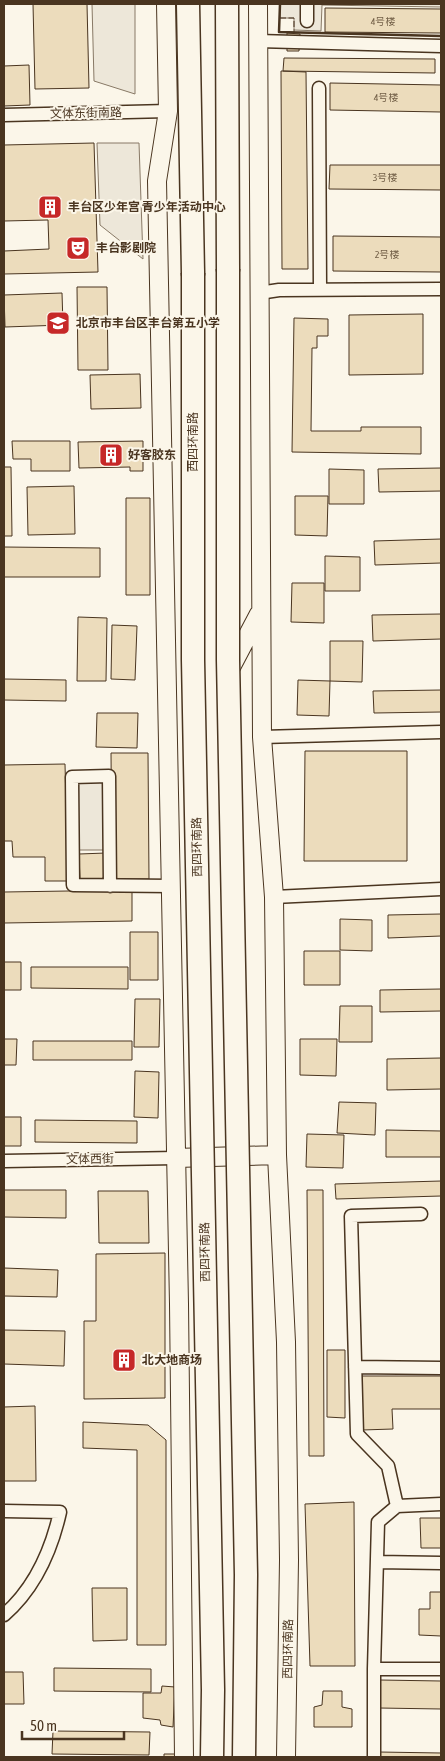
<svg xmlns="http://www.w3.org/2000/svg" width="445" height="1761" viewBox="0 0 445 1761" font-family="'Asap Condensed','Noto Sans SC',sans-serif">
<style>
.parking{fill:#ede7d9;stroke:#887966}
.building{fill:#ecdcbc;stroke:#4a3520}
.lines{fill:none;stroke-linecap:round;stroke-linejoin:round}
.street-casing{stroke:#4a3520;stroke-width:15}
.secondary-casing{stroke:#4a3520;stroke-width:20}
.highway-casing{stroke:#4a3520;stroke-width:25}
.street{stroke:#fbf6e9;stroke-width:12}
.secondary{stroke:#fbf6e9;stroke-width:18}
.highway{stroke:#fbf6e9;stroke-width:22}
.highway-bridge-casing{stroke:#4a3520;stroke-width:25;stroke-linecap:butt}
.highway-bridge{stroke:#fbf6e9;stroke-width:22}
.fence{stroke:#4a3520;stroke-width:1;stroke-dasharray:6 2.5;stroke-linecap:butt}
.wall{stroke:#4a3520;stroke-width:2.5}
.labels{text-anchor:middle;stroke-width:4;stroke-linejoin:round;paint-order:stroke}
.number-label{font-size:10px;fill:#725f47}
.street-label{font-size:12px;fill:#4a3520;stroke:#fbf6e9}
.poi-label{font-size:12px;font-weight:bold;fill:#4a3520;stroke:#fbf6e9;text-anchor:start}
</style>
<rect width="100%" height="100%" fill="#fbf6e9"/>
<path class="parking" d="M92,4h43v90l-41,-13z
M280,4h161v3l-119,-2 -1,26 -27,-1v-12h-14z
M97,143h42l4,116 -43,-34z
M105,772l2,78h-36l-2,-77z"/>
<path class="building" d="M33,4h54l2,84 -54,1z
M325,8l116,1v24l-116,-1z
M287,33l13,1 -1,17h-12z
M284,58l151,1v14l-152,-2z
M29,65l1,40 -26,1v-40z
M281,71l25,1 2,197h-26z
M330,83l111,2v27l-111,-2z
M94,143l4,129 -94,2v-23l45,-2 -1,-29 -44,1v-76z
M330,165h111v25l-112,-1z
M333,236l108,1v35l-108,-1z
M77,287h30l1,83h-30z
M62,293l1,32 -58,2 -1,-32z
M423,314v60l-74,1v-60z
M294,318l34,1v17h-11v12h-5l-1,83h50v-4h60v27l-129,-2z
M140,374l1,34 -50,1 -1,-34z
M12,441h58v30h-39v-12h-18z
M143,441v30h-13v-4l-51,1 -1,-26z
M4,467h7l1,69h-8z
M441,468v23l-62,1 -1,-23z
M329,469l35,1v34h-35z
M74,486l1,48 -47,1 -1,-48z
M295,496h33l-1,40 -32,-1z
M126,498h24v97h-24z
M441,539v24l-66,2 -1,-24z
M4,547l96,1v29h-96z
M325,556l35,1v34h-35z
M292,583h32v40l-33,-1z
M441,614v25l-68,2 -1,-26z
M78,617l29,1 -1,63h-29z
M112,625l25,1 -2,54 -24,-1z
M330,641h33l-1,41 -32,-1z
M4,679l62,1v21l-62,-1z
M298,680l32,1 -1,35 -32,-1z
M441,690v22l-67,1 -1,-22z
M97,713h41l-1,35 -41,-1z
M305,751h102v110h-103z
M111,753h37l1,126h-37z
M65,764l3,117h-23v-24h-32l-1,-16h-8v-76z
M106,853v28h-26l-1,-27z
M132,890v31l-128,2v-31z
M441,914v22l-53,2v-23z
M340,919l32,1v31l-32,-1z
M130,932h28v48h-28z
M304,951h36v34h-36z
M4,962h17v28h-17z
M31,967h97v22l-97,-1z
M441,989v22l-61,1v-22z
M135,999h25l-1,48h-25z
M340,1006h32v36h-33z
M4,1039h13l-1,26h-12z
M300,1039h37l-1,37 -36,-1z
M33,1041h99v19h-99z
M441,1058v31l-54,1v-31z
M135,1071l24,1 -1,46 -24,-1z
M339,1102l37,1 -1,32 -38,-2z
M4,1117h17v29h-17z
M35,1120l102,1v22l-102,-1z
M386,1130l55,1v26h-55z
M307,1134l37,1 -1,33 -37,-1z
M441,1181v15l-105,3 -1,-15z
M4,1190h62v28l-62,-1z
M307,1190h16l1,266h-15z
M98,1191h50l1,52h-50z
M165,1253v145l-81,1v-78h12v-67z
M4,1268l54,2 -1,27 -53,-1z
M4,1330l61,1 -1,35 -60,-2z
M327,1350h18v68l-18,-1z
M362,1376h79v33h-49l1,20 -31,1z
M35,1406l1,75h-32v-74z
M83,1422l65,3 18,15v205h-29v-195l-54,-2z
M354,1502l1,164h-45l-5,-162z
M420,1518h21v30h-20z
M92,1588h35v52l-34,1z
M430,1592h11v44l-22,-1v-26h11z
M54,1668l97,1v23l-97,-1z
M4,1672h19l1,32h-20z
M380,1680l61,1v28l-62,-1z
M162,1686l13,1 -2,40 -12,-2 -1,-5 -17,-2v-25h18z
M323,1691h19v16l10,2v18h-38v-20l8,-2z
M53,1731l97,1 -1,23 -97,-1z
M379,1752l62,1v4h-62z
M164,1754h13v3h-13z"/>
<g class="lines">
<g class="street-casing">
<path id="street" d="M307,21v-17
M258,41l183,5
M319,88l1,201
M4,115l164,-4
M259,293l20,-3 162,-1
M262,737l179,-5
M110,886l-1,-110 -37,1 1,108 99,1
M274,897l167,-8
M4,1161l172,-3
M355,1367l86,1
M397,1506l-9,-40 -31,-32 -6,-218 70,-2
M4,1511l56,1c-9,40 -25,76 -56,103
M377,1562l64,1
M374,1669h67
M374,1757v-88l4,-147 19,-16 44,-2"/>
</g>
<g class="secondary-casing">
<path id="secondary" d="M166,4l2,107 -11,70 22,1123 5,453
M258,4l4,733 12,160 3,258 9,187 3,218 -3,197
M229,671l30,-57
M176,1158l101,-3"/>
</g>
<g class="highway-casing">
<path id="highway" d="M188,4l5,269
M227,4l1,265"/>
</g>
<use href="#street" class="street"/>
<use href="#secondary" class="secondary"/>
<use href="#highway" class="highway"/>
<g class="highway-bridge-casing">
<path id="highway-bridge" d="M228,269v391l18,915 -2,182
M193,273v387l20,1030 -1,67"/>
</g>
<use href="#highway-bridge" class="highway-bridge"/>
<path class="fence" d="M280,18h14v14"/>
<path class="wall" d="M280,4l-1,28 162,4"/>
</g>
<defs>
<g id="building-square" transform="scale(1.25)"><rect x="-9" y="-9" width="18" height="18" rx="4" fill="#c62828" stroke="#fbf6e9"/><path d="M-4-6H4V6H1V3H-1V6H-4ZM-2.5-4.3h1.7v1.8h-1.7ZM.8-4.3h1.7v1.8H.8ZM-2.5-1h1.7V.8h-1.7ZM.8-1h1.7V.8H.8Z" fill="#fff"/></g>
<g id="theatre-square" transform="scale(1.25)"><rect x="-9" y="-9" width="18" height="18" rx="4" fill="#c62828" stroke="#fbf6e9"/><path d="M-5-5.5Q0-4 5-5.5V0Q5 5 0 6Q-5 5-5 0ZM-3.3-2.5H-1v1.5H-3.3ZM1-2.5H3.3v1.5H1ZM-2.8 1Q0 5.5 2.8 1Z" fill="#fff"/></g>
<g id="school-square" transform="scale(1.25)"><rect x="-9" y="-9" width="18" height="18" rx="4" fill="#c62828" stroke="#fbf6e9"/><path d="M0-5L7-2L0 1L-7-2ZM-4 1L0 2.5L4 1V4Q0 6-4 4Z" fill="#fff"/></g>
</defs>
<g fill-rule="evenodd">
<use href="#building-square" x="50" y="207"/>
<use href="#theatre-square" x="78" y="248"/>
<use href="#school-square" x="58" y="323"/>
<use href="#building-square" x="111" y="455"/>
<use href="#building-square" x="124" y="1360"/>
</g>
<g class="labels">
<g class="number-label">
<text x="383" y="25">4号楼</text>
<text x="386" y="101">4号楼</text>
<text x="385" y="181">3号楼</text>
<text x="387" y="258">2号楼</text>
</g>
<g class="street-label">
<text transform="translate(86 113) rotate(-1)" y="4">文体东街南路</text>
<text transform="translate(193 442) rotate(-90)" y="4">西四环南路</text>
<text transform="translate(197 847) rotate(-91)" y="4">西四环南路</text>
<text transform="translate(90 1159) rotate(-1)" y="4">文体西街</text>
<text transform="translate(205 1252) rotate(-91)" y="4">西四环南路</text>
<text transform="translate(288 1649) rotate(-89)" y="4">西四环南路</text>
</g>
<g class="poi-label">
<text x="68" y="211">丰台区少年宫 青少年活动中心</text>
<text x="96" y="252">丰台影剧院</text>
<text x="76" y="327">北京市丰台区丰台第五小学</text>
<text x="128" y="459">好客胶东</text>
<text x="142" y="1364">北大地商场</text>
</g>
</g>
<rect width="445" height="1761" fill="none" stroke="#4a3520" stroke-width="10"/>
<path d="M22 1731v8h102v-8" fill="none" stroke="#4a3520" stroke-width="2.5"/>
<text x="30" y="1731" font-size="15" fill="#4a3520" stroke="#fbf6e9" stroke-width="4" paint-order="stroke">50 m</text>
</svg>
